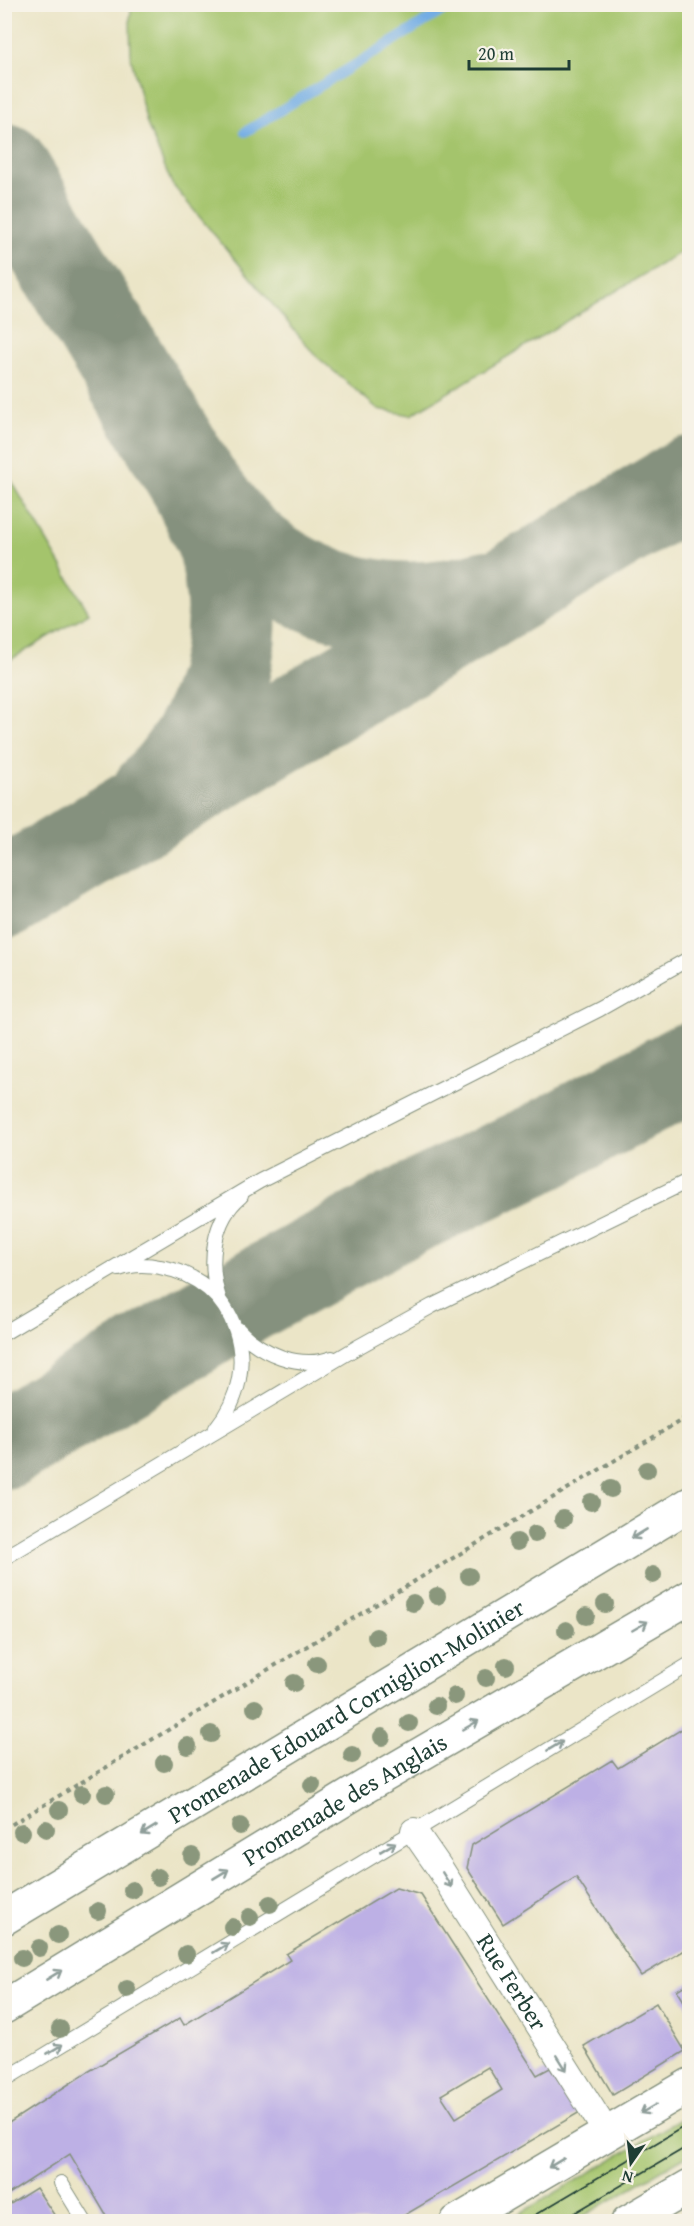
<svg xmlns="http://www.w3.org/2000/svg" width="694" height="2226" viewBox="0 0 694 2226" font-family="'Gentium Book Plus',serif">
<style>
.green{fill:#a4c46c;stroke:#628050;stroke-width:1.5}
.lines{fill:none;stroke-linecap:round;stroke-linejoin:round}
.stream{stroke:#73ade4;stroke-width:10}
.taxiway{stroke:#85917e;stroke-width:90}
.building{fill:#bdb0e5;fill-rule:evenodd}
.service-casing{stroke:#85917e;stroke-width:16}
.minor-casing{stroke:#85917e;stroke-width:28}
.secondary-casing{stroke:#85917e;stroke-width:36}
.primary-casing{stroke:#85917e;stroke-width:36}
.path{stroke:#85917e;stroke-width:4;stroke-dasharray:4.5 4.5;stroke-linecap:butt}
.service{stroke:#fff;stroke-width:14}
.minor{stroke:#fff;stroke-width:26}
.secondary{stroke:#fff;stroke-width:33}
.primary{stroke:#fff;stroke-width:33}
.tram{stroke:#1f3d34;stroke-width:1.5}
.tree{fill:#8a977c}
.oneway{stroke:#8f9e9a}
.labels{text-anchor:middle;stroke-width:4.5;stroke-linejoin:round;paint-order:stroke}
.street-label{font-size:24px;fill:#1f3d34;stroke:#f7f3e8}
</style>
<rect width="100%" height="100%" fill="#f7f3e8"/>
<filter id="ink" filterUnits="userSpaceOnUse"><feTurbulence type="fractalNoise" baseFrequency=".0167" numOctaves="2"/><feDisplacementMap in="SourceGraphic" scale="12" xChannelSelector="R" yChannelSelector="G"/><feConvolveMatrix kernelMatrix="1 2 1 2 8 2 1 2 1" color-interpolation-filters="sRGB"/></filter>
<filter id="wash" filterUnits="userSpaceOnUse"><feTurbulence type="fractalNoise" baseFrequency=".008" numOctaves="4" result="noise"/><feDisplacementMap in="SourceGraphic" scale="24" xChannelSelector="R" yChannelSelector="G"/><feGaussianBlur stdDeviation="1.35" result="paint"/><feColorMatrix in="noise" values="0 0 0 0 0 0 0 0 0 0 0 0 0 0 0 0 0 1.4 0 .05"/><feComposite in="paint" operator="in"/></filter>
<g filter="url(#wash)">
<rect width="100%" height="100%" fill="#ebe5c7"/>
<path class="green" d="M132,4l557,1v242l-278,168 -33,-6 -63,-54 -143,-171 -25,-60 -16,-66 -1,-40z
M4,468l85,145 -84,50h-1z
M689,2114v40l-114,67h-68z"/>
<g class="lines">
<path class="stream" d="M245,132l209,-128"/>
<path class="taxiway" d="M4,168l193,320c15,19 29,40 47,56 66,60 160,76 244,51
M156,794c53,-55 83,-127 74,-205 -2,-15 -3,-30 -8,-45 -7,-17 -15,-34 -23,-50
M4,894l686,-413
M4,1444l245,-147 149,-82 143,-68 149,-80"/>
</g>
<g id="blocks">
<path class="building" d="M690,1724v223l-49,29 -65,-99 -73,47 -36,-56 5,-23 140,-85 6,8z
M396,1888l25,7 116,180 13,-7 30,44 -187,110h-283l-40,-68 -66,43v-71l82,-53 94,-55 4,7 106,-65 -4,-6zM488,2067l14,23 -46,28 -15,-23z
M690,1982v29l-13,-21z
M656,2003l29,48 -72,44 -29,-49z
M36,2188l23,34h-55v-14z"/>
</g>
</g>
<g filter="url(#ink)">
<use href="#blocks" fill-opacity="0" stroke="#85917e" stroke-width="1.5"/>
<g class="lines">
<g class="service-casing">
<path id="service" d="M119,1269c13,-5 27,-5 41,-2 78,13 105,101 56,161
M219,1298c-11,-34 -7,-78 22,-102
M238,1329c22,24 61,41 94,29
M4,1333l256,-152 340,-172 90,-51
M4,1558l352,-210 76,-42 258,-126
M4,2080l686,-416
M61,2183l24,39"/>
</g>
<g class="minor-casing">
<g id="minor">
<path id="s1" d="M414,1831l27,39 166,263"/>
</g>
</g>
<g class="secondary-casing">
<path id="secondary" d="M457,2222l233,-137
M628,2222l62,-36"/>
</g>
<g class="primary-casing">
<g id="primary">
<path id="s2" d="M4,1918l686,-414"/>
<path id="s3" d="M4,2007l362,-221 324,-189"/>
</g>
</g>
<path class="path" d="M4,1829l686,-414"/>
<use href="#service" class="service"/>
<use href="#minor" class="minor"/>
<use href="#secondary" class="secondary"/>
<use href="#primary" class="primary"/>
<path class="tram" d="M523,2222l167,-99
M559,2222l131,-77"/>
</g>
<g class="tree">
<circle cx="647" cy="1470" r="9"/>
<circle cx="611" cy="1489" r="9"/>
<circle cx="591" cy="1502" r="9"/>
<circle cx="563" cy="1519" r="9"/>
<circle cx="535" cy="1534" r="9"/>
<circle cx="517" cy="1542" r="9"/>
<circle cx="653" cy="1575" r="9"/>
<circle cx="469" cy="1576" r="9"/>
<circle cx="437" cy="1596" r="9"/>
<circle cx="413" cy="1603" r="9"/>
<circle cx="605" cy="1604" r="9"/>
<circle cx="586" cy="1616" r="9"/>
<circle cx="566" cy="1630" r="9"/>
<circle cx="376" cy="1637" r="9"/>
<circle cx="317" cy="1664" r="9"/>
<circle cx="506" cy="1666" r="9"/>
<circle cx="486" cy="1678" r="9"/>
<circle cx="294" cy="1683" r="9"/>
<circle cx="455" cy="1696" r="9"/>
<circle cx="436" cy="1706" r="9"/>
<circle cx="255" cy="1708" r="9"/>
<circle cx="409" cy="1723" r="9"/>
<circle cx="211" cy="1734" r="9"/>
<circle cx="382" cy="1737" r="9"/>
<circle cx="188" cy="1746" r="9"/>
<circle cx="352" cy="1755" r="9"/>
<circle cx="164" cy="1763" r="9"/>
<circle cx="312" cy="1785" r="9"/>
<circle cx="82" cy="1794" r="9"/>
<circle cx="106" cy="1794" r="9"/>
<circle cx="59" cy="1810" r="9"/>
<circle cx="240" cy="1826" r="9"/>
<circle cx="46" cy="1829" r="9"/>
<circle cx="22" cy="1832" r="9"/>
<circle cx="192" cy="1856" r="9"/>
<circle cx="158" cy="1877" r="9"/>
<circle cx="132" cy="1890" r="9"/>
<circle cx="270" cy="1904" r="9"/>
<circle cx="98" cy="1911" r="9"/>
<circle cx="250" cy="1917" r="9"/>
<circle cx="232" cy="1927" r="9"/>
<circle cx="58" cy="1935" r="9"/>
<circle cx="39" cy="1948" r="9"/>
<circle cx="186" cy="1954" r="9"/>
<circle cx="22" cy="1958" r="9"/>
<circle cx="127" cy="1989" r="9"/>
<circle cx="60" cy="2029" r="9"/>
</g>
<defs><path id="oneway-shaft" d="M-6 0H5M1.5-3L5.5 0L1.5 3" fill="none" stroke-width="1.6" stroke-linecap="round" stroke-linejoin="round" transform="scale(1.5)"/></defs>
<g class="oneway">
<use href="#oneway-shaft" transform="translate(639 1534) rotate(149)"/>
<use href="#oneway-shaft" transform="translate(640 1626) rotate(-30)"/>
<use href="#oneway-shaft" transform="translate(471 1725) rotate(-30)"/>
<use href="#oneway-shaft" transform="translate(555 1746) rotate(-31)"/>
<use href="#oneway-shaft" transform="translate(149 1830) rotate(149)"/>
<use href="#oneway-shaft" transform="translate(388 1847) rotate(-31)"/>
<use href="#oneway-shaft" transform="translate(221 1874) rotate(-31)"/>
<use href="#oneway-shaft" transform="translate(447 1880) rotate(58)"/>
<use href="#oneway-shaft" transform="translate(221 1948) rotate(-31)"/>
<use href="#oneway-shaft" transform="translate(54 1975) rotate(-31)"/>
<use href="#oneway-shaft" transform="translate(55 2049) rotate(-31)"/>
<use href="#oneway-shaft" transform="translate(562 2063) rotate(58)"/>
<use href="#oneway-shaft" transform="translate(648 2109) rotate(150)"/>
<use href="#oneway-shaft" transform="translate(556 2163) rotate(149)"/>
</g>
</g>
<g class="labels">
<g class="street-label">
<text dy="8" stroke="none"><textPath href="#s2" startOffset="400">Promenade Edouard Corniglion-Molinier</textPath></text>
<text dy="8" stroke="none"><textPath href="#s3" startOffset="399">Promenade des Anglais</textPath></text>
<text dy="8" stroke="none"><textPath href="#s1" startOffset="180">Rue Ferber</textPath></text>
</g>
</g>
<rect width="694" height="2226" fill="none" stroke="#f7f3e8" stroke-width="24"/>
<g transform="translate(631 2163) rotate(194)" stroke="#f7f3e8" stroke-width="4.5" paint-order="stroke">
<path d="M0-4.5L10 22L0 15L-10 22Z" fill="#1f3d34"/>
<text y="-9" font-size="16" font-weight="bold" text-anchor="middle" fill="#1f3d34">N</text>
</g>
<path d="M469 60v9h100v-9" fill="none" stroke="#1f3d34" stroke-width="3"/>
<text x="478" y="60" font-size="18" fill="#1f3d34" stroke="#f7f3e8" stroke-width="4.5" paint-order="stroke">20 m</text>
</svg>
